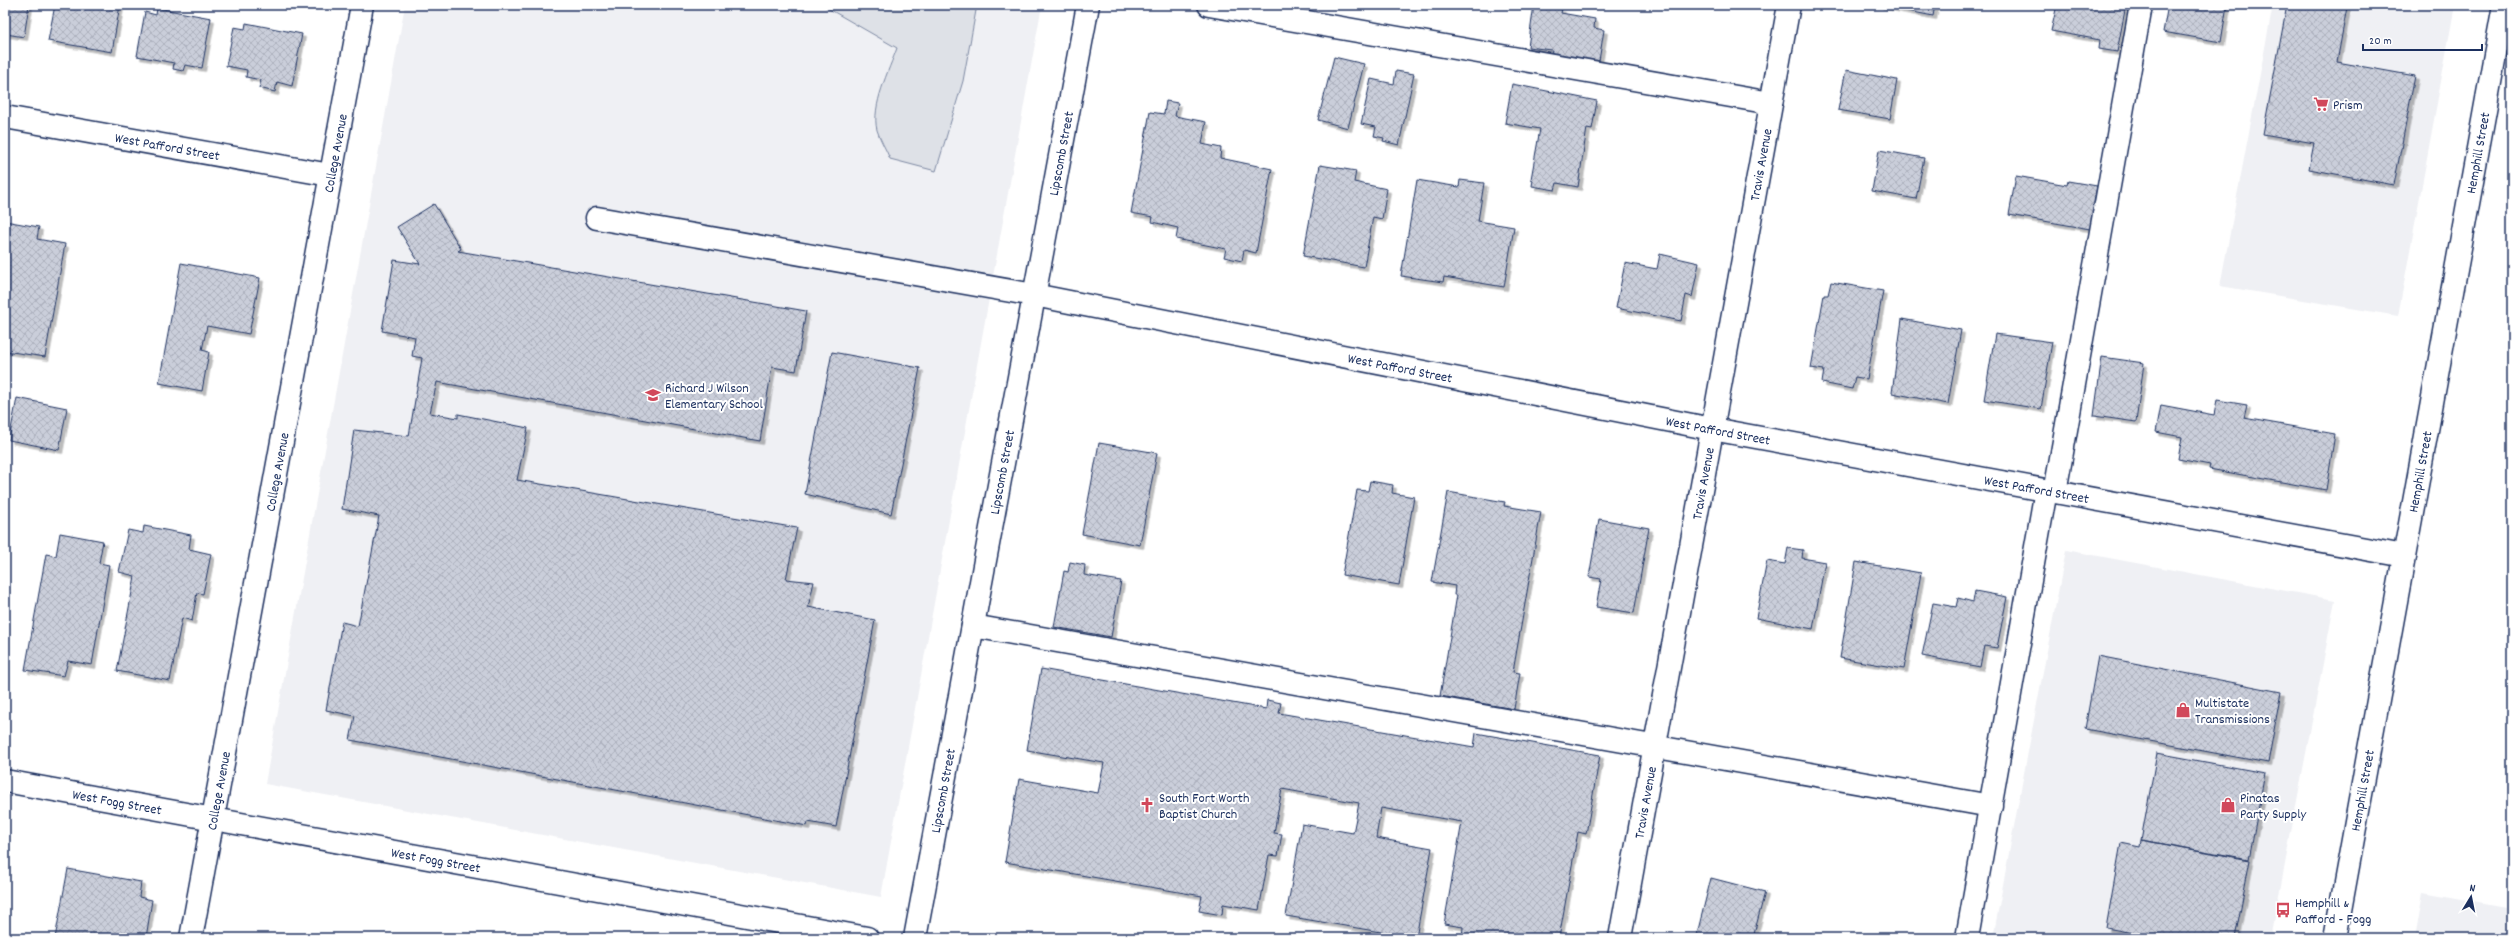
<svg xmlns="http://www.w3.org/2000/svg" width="2517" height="943" viewBox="0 0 2517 943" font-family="Dekko,sans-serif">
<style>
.built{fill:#eff0f4}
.green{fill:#dee1e7;stroke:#7c88a2}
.building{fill:url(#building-cross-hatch);stroke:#1b2f5e;filter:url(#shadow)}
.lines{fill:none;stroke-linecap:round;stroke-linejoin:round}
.minor-casing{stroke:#1b2f5e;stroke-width:25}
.major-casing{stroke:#1b2f5e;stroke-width:25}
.minor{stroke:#fff;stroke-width:22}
.major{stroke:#fff;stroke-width:22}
.labels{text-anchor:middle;stroke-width:4;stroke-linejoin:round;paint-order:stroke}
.poi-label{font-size:14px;fill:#1b2f5e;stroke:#fff;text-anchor:start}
.street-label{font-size:14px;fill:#1b2f5e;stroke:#fff}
</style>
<defs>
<pattern id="building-cross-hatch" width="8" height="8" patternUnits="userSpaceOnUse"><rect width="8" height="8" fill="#caceda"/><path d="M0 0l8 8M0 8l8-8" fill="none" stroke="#adb1be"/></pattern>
<filter id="shadow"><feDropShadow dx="3.5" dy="3.5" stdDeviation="0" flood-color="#0004"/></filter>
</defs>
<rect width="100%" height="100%" fill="#fff"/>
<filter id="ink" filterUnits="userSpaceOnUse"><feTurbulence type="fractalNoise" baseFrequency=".025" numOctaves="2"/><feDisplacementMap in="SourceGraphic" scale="8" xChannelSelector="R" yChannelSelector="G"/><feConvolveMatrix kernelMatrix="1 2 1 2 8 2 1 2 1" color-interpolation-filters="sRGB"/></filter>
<g filter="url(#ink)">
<path class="built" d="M405,5h637l-161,892 -616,-113z
M2273,5h182l-57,311 -178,-30z
M2066,550l269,50 -64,338h-278z
M2423,892l89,16v30h-97z"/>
<path class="green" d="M822,5h155l-14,76 -27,90 -46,-12c-4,-10 -10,-19 -13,-29 -6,-24 12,-60 20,-82z"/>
<path class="building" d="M5,5h24l-5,32 -18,-3 -1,5z
M55,5h65l-8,47 -64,-11z
M1534,5l28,4 -1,4 34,6 -1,9 10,2 -6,37 -48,-7 2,-10 -24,-3z
M1879,5h56l-2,11z
M2054,5h72l-9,47 -18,-3 1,-9 -49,-9 6,-26z
M2168,5h59l-6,37 -58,-10z
M2287,5l60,2 -10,55 78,14 -21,109 -85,-16 5,-26 -51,-9z
M157,8l54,10 -9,50 -17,-3 -2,6 -10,-2 1,-6 -37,-7 8,-44 11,3z
M246,23l56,11 -10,52 -15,-4 -2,10 -16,-4 2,-8 -15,-3 1,-7 -21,-4 8,-39 11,2z
M1334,57l30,7 -16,64 -30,-8z
M1846,70l51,10 -7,39 -52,-9z
M1396,71l18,3 -15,71 -16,-4 1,-3 -10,-2 2,-9 -15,-3 10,-45 23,5z
M1512,84l85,17 -5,28 -5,-1 -9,59 -21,-4 -2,7 -23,-4 1,-6 -2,-1 9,-50 -35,-6z
M1166,101l12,2 -3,13 31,6 -4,22 19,4 -1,10 52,11 -16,84 -12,-3 -2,11 -18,-4 2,-8 -50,-10 2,-11 -26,-6 1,-5 -22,-4 19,-101 14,2z
M1879,150l45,8 -8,41 -44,-8z
M1320,165l36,6 -2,11 33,7 -5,30 -9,-2 -9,50 -61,-11z
M2016,176l51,9 1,-4 29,5 -7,43 -81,-14z
M1417,180l42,7 1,-7 24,3 -6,38 36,6 -10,60 -60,-10 -1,5 -42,-6z
M434,204l27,45 -3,2 348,60 -10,60 -24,-4 -12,74 -323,-59 -7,31 28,5v-4l70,14 -11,52 280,48 -11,51 28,3 -6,25 67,13 -39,207 -28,-5 -1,4 -457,-86 5,-24 -29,-6 16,-88 16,4 21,-110 -37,-7 12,-79 55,6 13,-78 -10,-2 3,-19 -33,-6 12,-71 26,4 -23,-37z
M5,221l34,6 -2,12 28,5 -20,113 -40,-6z
M1660,254l39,9 -7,34 -6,-2 -5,26 -65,-13 9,-45 32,6z
M181,263l79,15 -11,56 -42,-8 -5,24 7,2 -7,39 -43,-8z
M1831,282l52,9 -16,88 -12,-2 -3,12 -30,-6 2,-13 -13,-2 13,-73h4z
M1902,319l59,11 -13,74 -56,-11z
M1995,334l57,8 -11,67 -57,-9z
M832,352l88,16 -29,146 -86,-20z
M2102,357l42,6 -8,59 -42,-6z
M17,398l50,10 -8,42 -50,-10z
M2217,400l30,5 -3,13 91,16 -9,56 -117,-21 1,-4 -32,-6 4,-22 -26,-5 5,-27 53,10z
M1099,443l58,10 -17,92 -58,-11z
M1370,481l23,4 -1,8 22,4 -15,88 -57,-10 15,-85 11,1z
M1448,492l57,10 -1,4 37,6 -28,160 7,1 -6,36 -74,-13 17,-101h-3l1,-9 -23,-4z
M1599,519l50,9 -15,85 -38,-6 5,-28 -12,-2z
M144,526l47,9 -2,14 22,5 -8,40 -6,-1 -5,28 -10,-3 -12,63 -53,-10 18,-95 -16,-4 9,-42 15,3z
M60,533l43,8 -4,22 10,2 -17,100 -24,-4 -4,15 -39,-6 21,-116 10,2z
M1788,548l15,2 -1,8 23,4 -12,67 -57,-11 11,-57 18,3z
M1070,562l15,3 -1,10 37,6 -10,56 -57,-10 10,-56 4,1z
M1856,562l65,11 -17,96 -64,-11z
M1975,591l32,6 -10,51 -13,-2 -4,21 -58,-11 11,-53 23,4 2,-9 15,4z
M2098,656l183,36 -13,71 -183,-34z
M1041,669l225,40 1,-9 14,3 -2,10 195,34 2,-14 124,22 -14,79 -8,-2 -19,106h-97l1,-11 -19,-3 18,-102 -81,-14 -5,30 56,10 -16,90 -130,-22 16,-92 51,9 6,-30 -77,-14 -8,44 8,1 -4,22 -9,-1 -10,55 -36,-6 -1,11 -23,-4 3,-15 -197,-34 14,-83 79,14 6,-30 -77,-13z
M2157,753l108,20 -16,86 -108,-19z
M2141,840l109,20 -15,78h-75l-54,-10 15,-85 19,4z
M68,869l73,13 -2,15 13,3 -6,38h-91z
M1711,878l54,14 -12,46h-57z"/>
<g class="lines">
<g class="minor-casing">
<g id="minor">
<path d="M1209,5l562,98"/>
<path id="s1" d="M5,117l325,58"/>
<path id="s2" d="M597,218l437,77 678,134 692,127"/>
<path d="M2055,492l86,-487"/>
<path d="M973,626l1018,180"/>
<path id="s3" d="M5,781l862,157"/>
<path id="s4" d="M191,938l171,-933"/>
<path id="s5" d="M915,938l173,-933"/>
<path id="s6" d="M1620,938l169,-933"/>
<path d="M1967,938l79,-448"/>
</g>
</g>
<g class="major-casing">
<g id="major">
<path id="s7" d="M2335,938l169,-933"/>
</g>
</g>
<use href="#minor" class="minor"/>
<use href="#major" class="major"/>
</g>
</g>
<defs>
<g id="supermarket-bare" transform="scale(1.2)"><path d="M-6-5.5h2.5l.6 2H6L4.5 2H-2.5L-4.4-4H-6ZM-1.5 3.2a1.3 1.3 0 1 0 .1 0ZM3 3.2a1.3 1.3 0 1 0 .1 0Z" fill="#d1495b" stroke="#fff" stroke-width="2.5" paint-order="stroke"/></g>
<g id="school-bare" transform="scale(1.2)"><path d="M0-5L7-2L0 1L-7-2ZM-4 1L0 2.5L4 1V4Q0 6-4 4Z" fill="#d1495b" stroke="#fff" stroke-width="2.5" paint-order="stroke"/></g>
<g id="shop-bare" transform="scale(1.2)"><path d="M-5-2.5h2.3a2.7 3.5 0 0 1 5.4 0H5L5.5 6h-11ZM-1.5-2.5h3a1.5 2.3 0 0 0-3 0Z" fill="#d1495b" stroke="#fff" stroke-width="2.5" paint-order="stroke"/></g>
<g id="church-bare" transform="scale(1.2)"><path d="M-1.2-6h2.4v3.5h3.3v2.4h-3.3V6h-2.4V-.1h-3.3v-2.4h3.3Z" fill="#d1495b" stroke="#fff" stroke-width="2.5" paint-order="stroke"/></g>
<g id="bus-bare" transform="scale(1.2)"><path d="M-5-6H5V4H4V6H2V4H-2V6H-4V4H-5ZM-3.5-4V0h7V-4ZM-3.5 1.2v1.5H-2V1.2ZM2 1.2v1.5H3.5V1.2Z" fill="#d1495b" stroke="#fff" stroke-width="2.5" paint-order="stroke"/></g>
</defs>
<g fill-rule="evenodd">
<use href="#supermarket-bare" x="2321" y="104"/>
<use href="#school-bare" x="653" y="395"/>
<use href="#shop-bare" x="2183" y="710"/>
<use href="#church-bare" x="1147" y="805"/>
<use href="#shop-bare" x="2228" y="805"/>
<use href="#bus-bare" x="2283" y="910"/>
</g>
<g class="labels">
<g class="poi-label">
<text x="2333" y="109">Prism</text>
<text x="665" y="392">Richard J Wilson<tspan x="665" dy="16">Elementary School</tspan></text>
<text x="2195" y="707">Multistate<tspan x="2195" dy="16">Transmissions</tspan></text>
<text x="1159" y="802">South Fort Worth<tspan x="1159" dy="16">Baptist Church</tspan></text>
<text x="2240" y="802">Pinatas<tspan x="2240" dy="16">Party Supply</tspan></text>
<text x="2295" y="907">Hemphill &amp;<tspan x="2295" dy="16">Pafford - Fogg</tspan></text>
</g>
<g class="street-label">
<text dy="5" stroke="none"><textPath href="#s1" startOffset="165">West Pafford Street</textPath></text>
<text dy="5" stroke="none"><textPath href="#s4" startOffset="798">College Avenue</textPath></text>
<text dy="5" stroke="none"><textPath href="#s5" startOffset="798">Lipscomb Street</textPath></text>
<text dy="5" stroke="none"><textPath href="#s7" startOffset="798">Hemphill Street</textPath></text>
<text dy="5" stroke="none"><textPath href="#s6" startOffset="786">Travis Avenue</textPath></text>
<text dy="5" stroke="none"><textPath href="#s2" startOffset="817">West Pafford Street</textPath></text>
<text dy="5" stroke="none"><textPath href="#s2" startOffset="1141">West Pafford Street</textPath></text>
<text dy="5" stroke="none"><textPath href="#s4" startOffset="474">College Avenue</textPath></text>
<text dy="5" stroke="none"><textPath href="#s5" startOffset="474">Lipscomb Street</textPath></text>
<text dy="5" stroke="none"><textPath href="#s7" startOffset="474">Hemphill Street</textPath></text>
<text dy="5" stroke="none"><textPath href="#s6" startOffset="462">Travis Avenue</textPath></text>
<text dy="5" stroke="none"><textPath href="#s2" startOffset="1465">West Pafford Street</textPath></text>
<text dy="5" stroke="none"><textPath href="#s4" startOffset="150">College Avenue</textPath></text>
<text dy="5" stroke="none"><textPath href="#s5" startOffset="150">Lipscomb Street</textPath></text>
<text dy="5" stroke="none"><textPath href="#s7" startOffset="150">Hemphill Street</textPath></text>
<text dy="5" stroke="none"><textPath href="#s3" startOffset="114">West Fogg Street</textPath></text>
<text dy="5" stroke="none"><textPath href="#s6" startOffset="138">Travis Avenue</textPath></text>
<text dy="5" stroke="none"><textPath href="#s3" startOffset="438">West Fogg Street</textPath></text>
</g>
</g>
<rect width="2517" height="943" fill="none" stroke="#fff" stroke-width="20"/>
<rect x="10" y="10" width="2497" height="923" fill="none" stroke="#1b2f5e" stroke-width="1.5" filter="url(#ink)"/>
<g transform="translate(2471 897) rotate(10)" stroke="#ffffff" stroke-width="3" paint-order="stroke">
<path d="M0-3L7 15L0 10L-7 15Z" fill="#1b2f5e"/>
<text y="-6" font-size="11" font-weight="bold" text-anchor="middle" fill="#1b2f5e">N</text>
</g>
<path d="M2363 44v6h119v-6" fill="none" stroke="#1b2f5e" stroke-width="2"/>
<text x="2369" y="44" font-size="12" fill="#1b2f5e" stroke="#ffffff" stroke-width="3" paint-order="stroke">20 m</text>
</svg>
